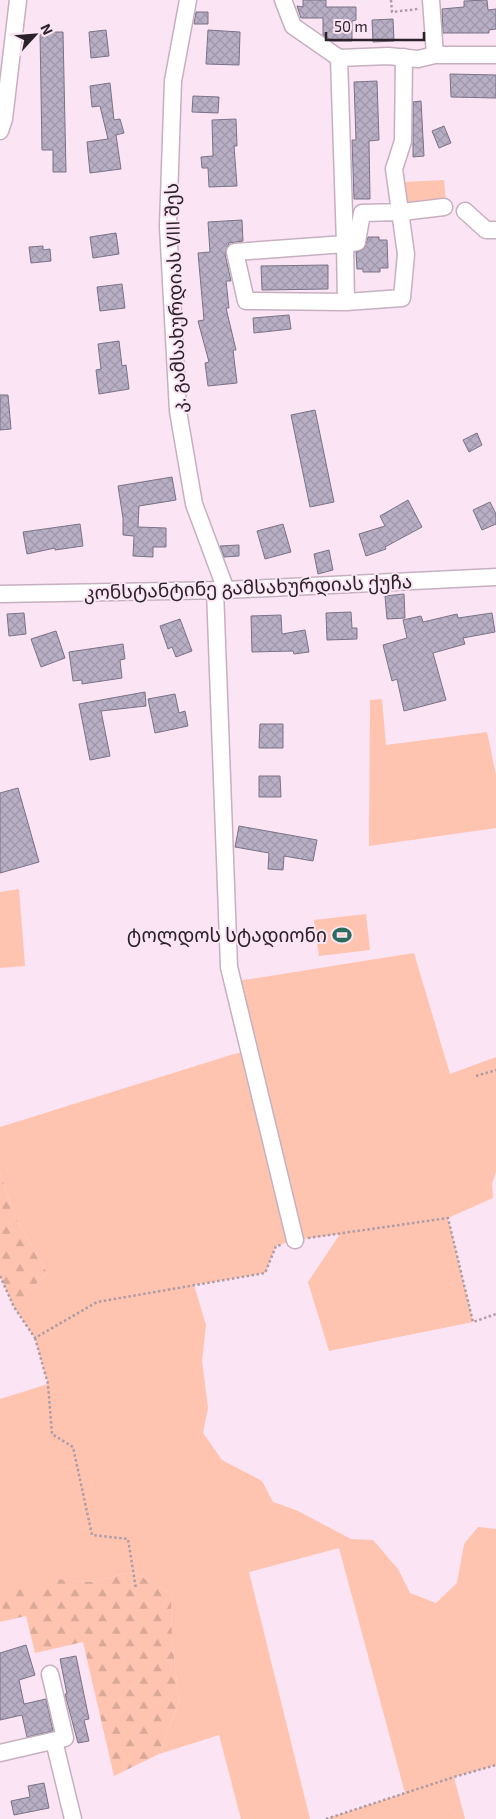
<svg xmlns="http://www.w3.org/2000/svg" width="496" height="1819" viewBox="0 0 496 1819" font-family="'Exo 2','Noto Sans Georgian',sans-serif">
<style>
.green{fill:#fec4af}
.forest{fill:url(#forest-firs)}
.building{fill:url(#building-cross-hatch);stroke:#7a7287}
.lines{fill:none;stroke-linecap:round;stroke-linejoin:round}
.minor-casing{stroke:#c6b0c0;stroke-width:19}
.path{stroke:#ad9ca8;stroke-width:2.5;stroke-dasharray:2.5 2.5;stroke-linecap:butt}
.minor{stroke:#fff;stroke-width:16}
.labels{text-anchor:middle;stroke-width:4;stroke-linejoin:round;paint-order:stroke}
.street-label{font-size:19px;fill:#2a2228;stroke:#fbe4f4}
.poi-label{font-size:19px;fill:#2a2228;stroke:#fbe4f4;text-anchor:end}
</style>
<defs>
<pattern id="forest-firs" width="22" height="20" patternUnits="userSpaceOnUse" patternTransform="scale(1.25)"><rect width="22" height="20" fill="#fec4af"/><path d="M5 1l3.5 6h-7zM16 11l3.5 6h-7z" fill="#daa897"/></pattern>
<pattern id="building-cross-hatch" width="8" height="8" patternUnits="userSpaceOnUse" patternTransform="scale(1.25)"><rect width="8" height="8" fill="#b8afc5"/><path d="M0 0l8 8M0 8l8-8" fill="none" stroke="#9e96a9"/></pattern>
</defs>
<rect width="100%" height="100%" fill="#fbe4f4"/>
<path class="green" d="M444,180l2,22 -40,3 -2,-23z
M382,699l4,46 101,-13 9,43v53l-127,18 1,-146z
M19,889l6,77 -25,2v-76z
M366,914l4,36 -51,6 -5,-36z
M414,953l36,121 46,-17v115l-4,12 1,14 -45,20 25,104 -144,29 -21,-69 32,-48 -45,6 -19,6 -11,27 -71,12 12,40 -4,36 6,47 -5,25 19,27 40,21 11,21 23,8 55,29 22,1 25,29 12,24 26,10 21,-20 7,-39 14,-17 18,2v236l-42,12 11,42h-139l79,-26 -66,-245 -90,24 61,247h-69l-22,-84 -60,19 20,-52 -7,-65 -1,-44 -38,-21 -42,10 -33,-3 -58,29v-209l48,-15 -13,-46 -21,-31 33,-34 -31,-54 -16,-46v-46l234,-73 15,-3 -17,-71h12z"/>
<path class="forest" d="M0,1173l16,46 31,54 -33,34 -14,-31z
M133,1572l38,21 1,44 7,65 -20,52 -45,22 -31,-134 -48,11 -9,-37 -26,6v-14l11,-18 47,-11 33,3z"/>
<path class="building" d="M303,0h23v7h30v13l-4,1v20h-20l-9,-6v-17h-22l-4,-12 6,1z
M487,0l1,10 8,-1v20l-7,1v3h-46l-1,-24 22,-2v-6z
M196,12h12v12h-14z
M393,19l1,22 -21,1 -1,-22z
M106,30l3,26 -18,2 -2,-26z
M208,30l32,2 -1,33 -33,-1z
M40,32h23l3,140h-13v-22h-11z
M450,74l46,1v23l-45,-1z
M377,81l2,59 -10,1 1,58h-16l-2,-59h4l-2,-58z
M110,83l4,37 6,-1 4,14 -8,2 5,34 -31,4 -3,-31 21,-3 -8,-33 -8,1 -2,-21z
M193,96l26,1 -1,16 -26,-1z
M421,101l3,55 -11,1v-55z
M236,119l1,27h-3l3,40 -28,1 -1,-19h-6l-1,-11 12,-1 -1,-36z
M444,126l7,17 -12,5 -7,-17z
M242,220l1,21 -14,2 -4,11 6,27h-5l3,27h-3l10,42h-3l4,33 -29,3 -3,-23 4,-1 -11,-41 6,-1 -6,-67 12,-1 -2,-30z
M116,233l3,21 -26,4 -3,-21z
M368,237h11v3h8l1,28h-8v4h-17v-3h-6l-1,-17 8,-3z
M43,246v4l7,-1 1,12 -20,2 -2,-16z
M328,265v24l-66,1 -1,-24z
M122,284l3,24 -25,3 -3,-24z
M289,315l2,14 -37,4 -1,-15z
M119,341l3,25 4,-1 3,24 -30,5 -3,-24 5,-1 -3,-25z
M0,395h8l3,34 -11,1z
M315,410l19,92 -24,5 -19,-92z
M477,433l5,12 -13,7 -6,-12z
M172,477l4,23 -37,6 -1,21 28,1v19h-13v10l-20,-1 1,-20 -11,-1v-17l-5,-32z
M408,500l14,27 -37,20 1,2 -20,7 -7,-22 26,-8 -5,-10z
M490,502l6,12v10l-14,6 -9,-20z
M80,524l3,22 -28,4v-2l-28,6 -4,-22z
M283,524l8,28 -26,7 -8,-28z
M239,545v11l-15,1 -4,-11z
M329,550l4,20 -15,4 -4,-20z
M404,594l1,24 -18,1 -2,-23z
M351,612l1,16h5v11l-30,1 -1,-27z
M24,613l2,21 -17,2 -2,-22z
M492,613l3,19 -32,6 2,6 -32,9 13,47 -42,11 -7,-32 -5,2 -9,-36 24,-7 -4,-18 18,-4 2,6 34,-8 1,4z
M281,615l1,19 23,-4 4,22 -15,2 -1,-3 -41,1 -1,-36z
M180,619l12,32 -16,6 -4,-10 -4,2 -8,-23z
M56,631l9,27 -24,9 -10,-28z
M123,644l2,15 -5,1 2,18 -40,6v-4l-9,1 -4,-29z
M145,692l1,14 -45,5 9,45 -20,4 -11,-56z
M175,694l4,19 6,-2 3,15 -33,7 -7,-34z
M260,724h23v24h-24z
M259,776h21l1,21h-22z
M18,788l21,74 -39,11v-80z
M239,826l78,14 -4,21 -29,-5 -1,14 -15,-1 1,-16 -34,-6z
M26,1645l9,30 -16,5 5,24 22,-5 7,32 -26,6 -5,-22 -22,5v-67z
M76,1656l13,63 -5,1 5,21 -11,2 -13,-49h2l-7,-35z
M44,1783l5,25 -35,7 -3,-14 19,-4 -2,-11z"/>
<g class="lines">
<g class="minor-casing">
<path id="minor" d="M188,0l-15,81 -5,145 10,185 16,93 32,86
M283,0l10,26 46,32 6,186 -110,8 11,49 100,1 -1,-58 12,-2 5,-29 40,-1 42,-5
M431,0l4,55
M339,58l49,-2 30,3 17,-4h61
M0,131l4,-12 14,-119
M465,211l21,19h10
M346,302l56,-4 4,-44 -12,-85 9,-28 1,-84
M215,590l14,377 66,273
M0,594l226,-4 270,-13
M54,1741l19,78
M0,1753l65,-15 -15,-64"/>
</g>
<path class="path" d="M391,0l1,12 26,-3
M476,1076l20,-6
M308,1238l140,-20 25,104 23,-8
M0,1276l14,31 21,31 62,-36 168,-29 11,-27 5,-1
M35,1338l13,46 4,50 21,13 19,88 36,4 8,50
M326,1819l128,-42 42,-12"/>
<use href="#minor" class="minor"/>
</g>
<defs>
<g id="stadium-bare" transform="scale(1.5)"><path d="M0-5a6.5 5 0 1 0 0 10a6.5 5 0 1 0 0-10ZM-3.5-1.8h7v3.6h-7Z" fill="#2c6c5b" stroke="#fbe4f4" stroke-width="2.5" paint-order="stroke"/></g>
</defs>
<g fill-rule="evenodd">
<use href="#stadium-bare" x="342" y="935"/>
</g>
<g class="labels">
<g class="street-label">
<text transform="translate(175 298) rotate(-92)" y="7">კ. გამსახურდიას VIII შეს</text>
<text transform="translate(248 587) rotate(-2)" y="7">კონსტანტინე გამსახურდიას ქუჩა</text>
</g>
<g class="poi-label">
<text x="327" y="942">ტოლდოს სტადიონი</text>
</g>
</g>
<g transform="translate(35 35) rotate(64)" stroke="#fbe4f4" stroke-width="4" paint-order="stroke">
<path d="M0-4L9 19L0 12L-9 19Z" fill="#2a2228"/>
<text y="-8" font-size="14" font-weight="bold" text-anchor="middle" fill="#2a2228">N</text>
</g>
<path d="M326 32v8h98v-8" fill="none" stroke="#2a2228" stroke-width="2.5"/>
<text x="334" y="32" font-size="15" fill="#2a2228" stroke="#fbe4f4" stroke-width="4" paint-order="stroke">50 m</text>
</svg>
